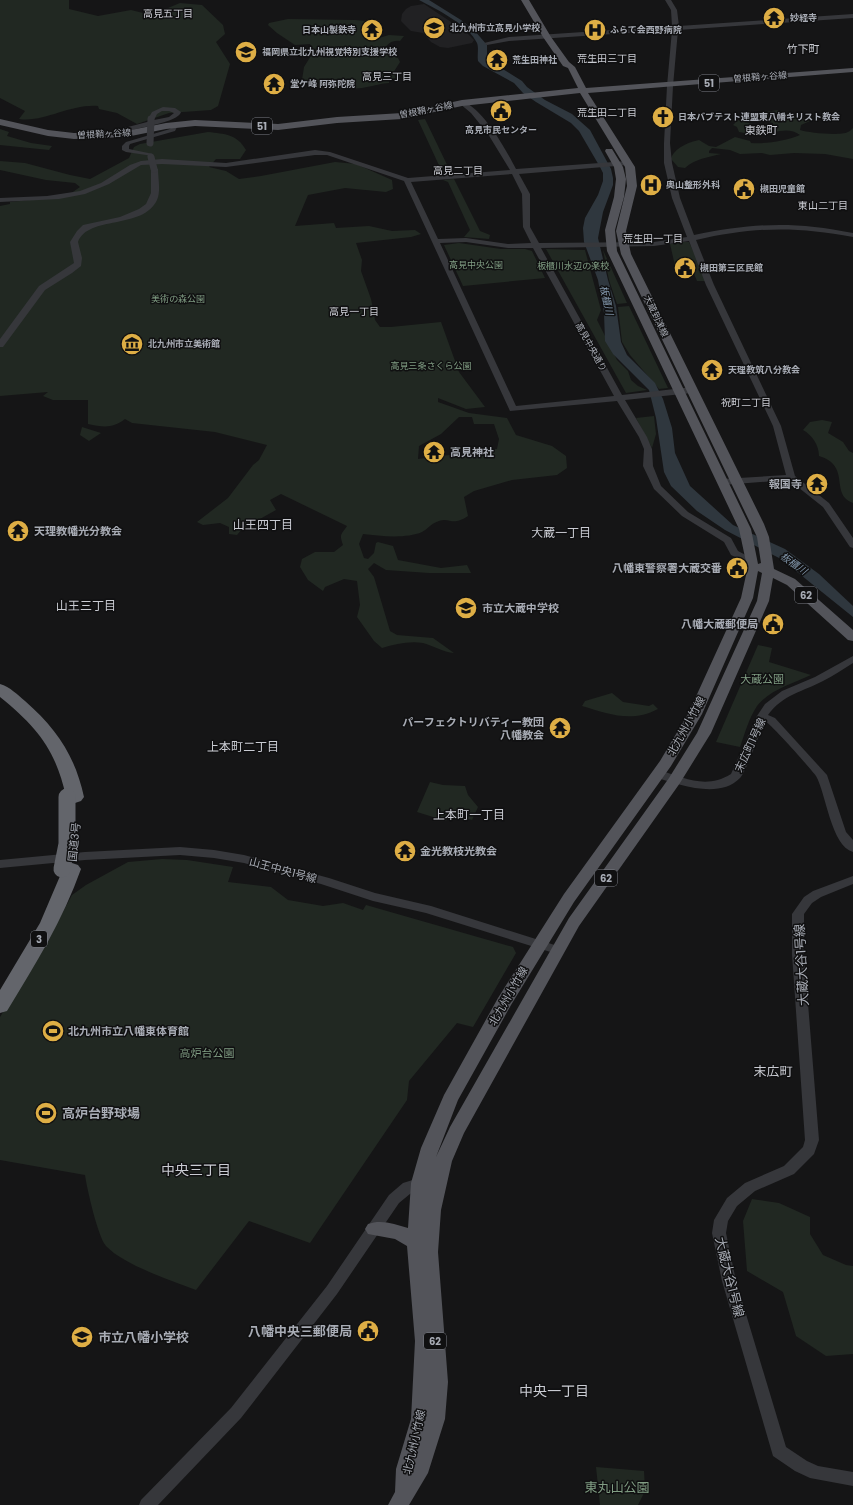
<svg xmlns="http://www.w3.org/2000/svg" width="853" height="1505" viewBox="0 0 853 1505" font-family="Poppins,'Noto Sans JP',sans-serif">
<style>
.built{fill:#212123}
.green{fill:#212822;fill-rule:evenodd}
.water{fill:#2f373e}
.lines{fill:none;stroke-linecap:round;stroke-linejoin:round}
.minor{fill:#36373b;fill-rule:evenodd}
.major{fill:#53545a;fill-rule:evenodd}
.highway{fill:#63656b;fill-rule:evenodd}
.minor-bridge{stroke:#36373b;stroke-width:7}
.highway-bridge{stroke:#63656b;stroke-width:17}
.labels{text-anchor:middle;stroke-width:3;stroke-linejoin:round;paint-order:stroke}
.far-poi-label{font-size:9px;font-weight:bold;fill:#a8acb5;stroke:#101011;text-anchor:start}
.far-street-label{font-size:9px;fill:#a8acb5;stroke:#101011}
.far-park-label{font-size:9px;fill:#819e84;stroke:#101011}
.far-neighbourhood-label{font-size:10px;fill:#c9cbd2;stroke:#101011}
.shield{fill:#101011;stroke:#7a7d84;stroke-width:1}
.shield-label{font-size:10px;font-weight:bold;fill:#a8acb5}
.far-water-label{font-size:10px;font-style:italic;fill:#8398ad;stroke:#101011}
.far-quarter-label{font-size:11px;fill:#c9cbd2;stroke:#101011}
.poi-label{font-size:11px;font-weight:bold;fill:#a8acb5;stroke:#101011;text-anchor:start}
.park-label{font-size:11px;fill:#819e84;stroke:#101011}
.street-label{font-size:11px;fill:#a8acb5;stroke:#101011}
.neighbourhood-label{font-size:12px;fill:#c9cbd2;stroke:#101011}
.near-street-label{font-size:13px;fill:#a8acb5;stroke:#101011}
.quarter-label{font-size:13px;fill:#c9cbd2;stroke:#101011}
.near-poi-label{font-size:13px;font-weight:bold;fill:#a8acb5;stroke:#101011;text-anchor:start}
.near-park-label{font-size:13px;fill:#819e84;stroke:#101011}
.near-neighbourhood-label{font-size:14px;fill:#c9cbd2;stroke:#101011}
</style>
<rect width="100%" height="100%" fill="#151516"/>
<path class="built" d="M424,4l42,28 8,8 -2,3 -24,5 -8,-1 -9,-5 -8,-9 -12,-2 -10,-10 1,-7 4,-5 5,-3z"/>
<path class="green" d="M0,0h69v9l29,7 33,-6 20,5 29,-12 22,2 21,20 2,9 -9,8 14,22 -12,42 -7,4 -42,3 -32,11 -20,-11 -18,-4 -1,-3c-29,-2 -54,17 -79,13l6,-8 -25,-13z
M288,19l67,1 10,1 7,4h-6l-2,9 15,4 10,-3 15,1 -4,5c-9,-1 -12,3 -18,10l16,7 2,4 -7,11 3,5 -7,1v4c-7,0 -15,3 -22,4 -15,3 -55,5 -65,-7l2,-13 10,-16 -4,-7 -15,1 -18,-12 -9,-8 1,-2z
M778,110l4,5 16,1 12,5 -9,4 -1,5c9,3 40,6 48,2 1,0 4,-3 5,-4v31l-28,-5 -31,-1 -24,2 -8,-2 -22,1 -10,-4 -18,-2 -3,3v2l12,1c-12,3 -27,5 -36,14l-7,-1 -7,-8c3,-11 18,-17 28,-19l10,6 7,1 19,-10 15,4 1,2c16,1 34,-2 49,-8 -11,-9 -26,-2 -39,-1 -7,1 -15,-1 -22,-2l-2,-5 -4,-2 5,-5 15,4 -9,2v3l11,1 18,-2v-5l-22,-5 14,-6z
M425,119l26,54 -8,1 -25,-54z
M0,129l9,3 -2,4 24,7 21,3 -3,4 -49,-5z
M208,132c17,2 29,2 38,18l-6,9h-24l-7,8 17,4 13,8 22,-3 74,-14 21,2 36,16 1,9 -7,3 -41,-4 -37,7 -13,31 39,-3 2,5 33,-2 23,5 23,-1 6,4 -10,3 -55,6 6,17 -1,11 10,28 4,21 5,7h11l50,-5 18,50 26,35 -19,2 -28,-11v4l31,11 38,5 9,17 36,11 14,10 1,12 -10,7 -45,5 -38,11 -10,6 4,19c-17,11 -17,1 -29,5 -9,3 -11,8 -17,11 -16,7 -42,4 -59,2l-4,10 5,14 4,1 6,-6 2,-10 2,-1 15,4 5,14 43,8 26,-3 4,8h-42l-43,-3 -12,-7 -6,6 6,8 16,54 7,4 36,3 21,15c-11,-1 -20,-7 -31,-10 -14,-2 -28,1 -41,5l-8,-7 -17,-24 3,-12 -3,-24 -13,-2 -19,8 -2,4 -15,-11 -8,-13 2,-8 13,-7h19l9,-7c-4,-11 -2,-10 4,-19l-66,-32 -11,6 6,10 -34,19 -5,6 -8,-1v-7l-9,-4 -17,2 -6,-3 31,-24 25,-33 6,-5 8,-15 -52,-13 -83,-9 -7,-4c-13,10 -22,8 -37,5v-24h-35l-10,-4 5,-4 -48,4v-190l10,-2v-2l57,-6 13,-9 -5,-4 -29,-3 -46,-10v-9l25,2 45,12 20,4 39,-21 5,-11 6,-3zM459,417h13l2,7h20l5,15 -2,10 -79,10 1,-13 22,-12z
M454,179l26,52 10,4 -1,4 -25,-2 6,-7 -22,-48 -5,-2z
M684,242h5l18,39h-10l-5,-12 -16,1 -6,-26z
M459,243l42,6h24l7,2 13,27 -82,8 -19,-41z
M546,249l39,1 16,60 -4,10 20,40 11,11 3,9 7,6 9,4 -21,3z
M603,250l24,53 -10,1 -8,-24z
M629,306l39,82 -9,1 -29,-34 -8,-13 -4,-35z
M654,416l2,18 -4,14 -16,-30z
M822,420l10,2 -4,11 15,9 6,9 4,2v50c-24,-9 -1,-37 -34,-47 0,-11 -7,-21 -16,-26l7,-8z
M82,427l19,6 -12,8 -9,-6z
M758,645l14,3 -3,14 42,13c-17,8 -42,15 -54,31 -8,12 -12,27 -17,41l-24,-5z
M612,693l11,9 26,4 4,-2 5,5c-27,14 -49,5 -76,-3l3,-5z
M430,782l13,3 22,1 3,9 10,12 -6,13 -23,-6 -3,7 -29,-9z
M162,859l25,1 46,7 -5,15 43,5 17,13 35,6 20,-3 20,7 3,-5 147,42 3,6 -43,74 -16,-4 -48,58 -2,19 -97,143 -61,-22 -53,69c-26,-10 -72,-25 -90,-44 -8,-9 -19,-57 -21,-71l-85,-15v-143l51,-83 21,-39 14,-10 42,-23z
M752,1199l27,4 31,14v17l13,21 23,10 7,1v88l-27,2 -30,-20 -13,-44 -36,-21 -4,-50z
M596,1467l48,4 1,20 -7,14h-38z"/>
<path class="water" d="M419,0h10l32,20 13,10 13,15v9l3,7 32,20 5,6 18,13 27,14 18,16 21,39 2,9v7l-10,27 -5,26 10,42 8,26 5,36 6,13 28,28 8,16 9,29 3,25 15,33 43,39 52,24 34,25 34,32v11l-72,-58 -56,-29 -28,-19 -26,-25 -7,-14 -8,-54 -7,-28 -36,-36 -8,-13 -1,-28 -6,-33 -14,-38 -1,-14 2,-10 13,-23 5,-14v-8l-3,-6 -21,-36 -8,-8 -35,-21 -13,-9 -9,-10 -31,-17 -5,-5c-1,-6 1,-13 -1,-18 -8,-18 -41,-34 -58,-43z"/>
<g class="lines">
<path class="minor" d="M665,0h6l6,10 2,16 174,-12v4l-175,12 -5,56 -3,57 2,20 8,35 14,37c60,-12 99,-14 159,-2v4c-58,-11 -100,-10 -157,3l18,45 67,141 14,50 34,27 24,35v10l-3,-1 -27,-40 -34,-27 -67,5 -5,-3 5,-3 64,-4 -13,-49 -67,-141 -17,-44 -35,5 -113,2 81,147 70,-8 4,3 -4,3 -67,7 22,37 5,12 1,17 8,20 27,26 43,26 7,13 17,9 2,2 -5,3 -21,-10 -7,-13 -42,-26 -28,-27 -11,-23 1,-17 -5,-12 -22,-36 -107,10 -106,-230 -77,-26h-12l-89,12 -64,-3 -21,1 -32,19 -24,10 -26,5 -59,3v-4l47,-2 33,-5 21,-8 29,-18 11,-4 21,-2 64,4 89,-13 15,2 78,26 102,-8 -22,-36 -17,-21 -12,-10 3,-2c22,8 44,49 54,68l112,-8 4,2 -4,2 -109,9 11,20v33l9,16 115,-1 33,-5 -15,-39 -8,-35v-20l3,-57 5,-56 -163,11 -22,4 -3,-2 25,-6 163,-11 -1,-16zM512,174l10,20 1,33 8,16 -23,1 -42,-6 -28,1 -27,-57zM466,242l42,6h25l81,148 -98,10 -76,-163z
M163,107l12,1 6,4c-3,11 -43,15 -55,20 -6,2 -12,7 -17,3l15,-7 27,-7 -3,-2 4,-7zM162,111h7l5,2 -5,4 -15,3 3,-6z
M174,125l3,2 -2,4 -45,13 -1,2v3l24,5v2l-27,-4 -4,-2v-4l4,-4 44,-13 2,-3z
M151,167h3l4,2c0,9 3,22 -1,31 -14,30 -69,15 -79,42l4,16 -1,8 -9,7 -27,17 -42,57h-3v-8l39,-53 35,-23 -4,-21 7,-11 6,-6 37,-8 19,-8 7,-5 5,-11z
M853,656v7c-10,6 -20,13 -30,18 -19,10 -41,14 -55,34l7,3 52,57 19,57 7,8v12c-22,-6 -27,-59 -37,-76 -5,-7 -44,-51 -51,-55 -5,11 -19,51 -25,57 -21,22 -62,6 -86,-1l-2,-3 2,-3 4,-1c26,7 47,20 73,4l26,-58 8,-12 17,-13 33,-14z
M180,847l34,3 30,5 85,23 46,15 56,13 130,41 2,3 -2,3 -4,1 -131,-41 -53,-12 -52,-17 -77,-21 -30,-5 -34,-3 -95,5 -85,8v-8l85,-8z
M853,876v8l-32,13 -9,6 -8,11v40l15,186 -5,14 -20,20 -39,17 -18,15 -9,15 -2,12 10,48 50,166 21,14 11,5 35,6v14l-43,-8 -15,-7 -22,-15 -51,-175 -10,-48 2,-13 13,-22 18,-15 39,-17 19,-19 2,-7 -13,-186v-40l12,-17 9,-6z
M419,1178l10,1 2,4 -2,4 -13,2 -17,14 -62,91 -96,124 -83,87h-19l2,-5 90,-92 96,-122 62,-91 14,-12z"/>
<path class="major" d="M521,0h8l22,37 18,25 6,5 11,21 267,-20v4l-265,21 47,74 2,19 -11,45 5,23 133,270 5,13 5,32 21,10 58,51v11l-5,-1 -61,-55 -14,-7 -4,23 -58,132 -31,50 -101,143 -115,207 -12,28 -11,49 -3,42 10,130 -3,37 -17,54 -19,32h-21l7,-13 1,-23 15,-50 4,-78 -8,-95 -12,-7 -27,-5 -3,-5 3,-5c13,-5 27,0 40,4l3,-45 10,-35 23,-53 54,-97 66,-104 96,-133 28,-47 53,-116 5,-23v-13l-7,-33 -132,-278 -2,-21 9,-33 2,-18 -2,-12 -9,-16 1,-2h6l11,18 3,12 -2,18 -9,33 2,21 134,278 7,35 3,-1 -4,-26 -136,-283 -5,-23 11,-45 -2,-19 -45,-74 -118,13 -60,13 -65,4 -59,7 -83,-4 -29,3 -40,8 -52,2 -26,-3 -48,-11v-6l48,11 26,3 52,-2 40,-8 29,-3 83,4 59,-7 65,-4 60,-13 116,-12 -10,-20 -5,-2 -20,-29zM758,571l4,2 -5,28 -60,132 -28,45 -100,140 -119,209 -14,30 22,-57 53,-95 63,-103 97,-136 31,-52 51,-116z"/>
<path class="highway" d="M0,684c10,3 18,11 25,17 32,28 50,55 59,96l-3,4 -6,2 -6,-2 -3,-4c-10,-47 -29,-70 -66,-100z
M72,863l6,2 3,4c-18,51 -46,96 -74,142l-7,2v-23l40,-67 23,-54 3,-4z"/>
<path class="minor-bridge" d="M150,143l1,-24
M151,157l3,12"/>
<path class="highway-bridge" d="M62,869l5,-25v-47"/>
</g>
<defs>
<g id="temple-disc" transform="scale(1.15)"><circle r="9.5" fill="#deae45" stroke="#101011"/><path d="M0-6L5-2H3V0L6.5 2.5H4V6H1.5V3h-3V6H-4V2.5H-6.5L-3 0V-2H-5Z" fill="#111"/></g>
<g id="school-disc" transform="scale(1.15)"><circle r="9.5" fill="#deae45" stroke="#101011"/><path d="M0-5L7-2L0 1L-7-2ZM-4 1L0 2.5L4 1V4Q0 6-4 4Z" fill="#111"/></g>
<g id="hospital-disc" transform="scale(1.15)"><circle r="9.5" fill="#deae45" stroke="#101011"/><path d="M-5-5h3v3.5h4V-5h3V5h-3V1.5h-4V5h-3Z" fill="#111"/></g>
<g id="civic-disc" transform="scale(1.15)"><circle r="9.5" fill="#deae45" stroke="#101011"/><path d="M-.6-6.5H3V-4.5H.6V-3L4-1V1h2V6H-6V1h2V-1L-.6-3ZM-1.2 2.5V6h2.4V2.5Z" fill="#111"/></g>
<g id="church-disc" transform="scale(1.15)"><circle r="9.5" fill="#deae45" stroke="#101011"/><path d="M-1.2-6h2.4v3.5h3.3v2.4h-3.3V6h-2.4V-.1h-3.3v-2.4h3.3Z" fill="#111"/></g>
<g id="museum-disc" transform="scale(1.15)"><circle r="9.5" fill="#deae45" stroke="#101011"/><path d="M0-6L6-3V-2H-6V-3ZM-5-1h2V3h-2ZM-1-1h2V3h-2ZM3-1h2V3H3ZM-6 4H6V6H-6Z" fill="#111"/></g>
<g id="stadium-disc" transform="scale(1.15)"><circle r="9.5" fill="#deae45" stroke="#101011"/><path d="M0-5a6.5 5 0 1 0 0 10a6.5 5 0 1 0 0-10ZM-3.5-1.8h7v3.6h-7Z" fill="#111"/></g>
</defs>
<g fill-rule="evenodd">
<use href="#temple-disc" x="774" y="18"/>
<use href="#school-disc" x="434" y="28"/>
<use href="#temple-disc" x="372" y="30"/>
<use href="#hospital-disc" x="595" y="30"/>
<use href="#school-disc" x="246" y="52"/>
<use href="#temple-disc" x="497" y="60"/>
<use href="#temple-disc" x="274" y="84"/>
<use href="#civic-disc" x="501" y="111"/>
<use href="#church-disc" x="663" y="117"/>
<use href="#hospital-disc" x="651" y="185"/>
<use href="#civic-disc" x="744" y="189"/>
<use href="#civic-disc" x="685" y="268"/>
<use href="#museum-disc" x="132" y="344"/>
<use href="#temple-disc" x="712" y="370"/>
<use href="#temple-disc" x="434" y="452"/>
<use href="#temple-disc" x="817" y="484"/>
<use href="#temple-disc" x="18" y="531"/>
<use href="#civic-disc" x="737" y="568"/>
<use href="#school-disc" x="466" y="608"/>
<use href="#civic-disc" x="773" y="624"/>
<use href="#temple-disc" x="560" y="728"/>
<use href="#temple-disc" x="405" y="851"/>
<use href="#stadium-disc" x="53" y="1031"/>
<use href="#stadium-disc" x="46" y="1113"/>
<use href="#civic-disc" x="368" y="1331"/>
<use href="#school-disc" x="82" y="1337"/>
</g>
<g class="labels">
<g class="far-poi-label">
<text x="790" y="21">妙経寺</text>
<text x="450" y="31">北九州市立高見小学校</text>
<text x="356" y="33" text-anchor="end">日本山製鉄寺</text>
<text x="610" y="33">ふらて会西野病院</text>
<text x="262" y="55">福岡県立北九州視覚特別支援学校</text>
<text x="512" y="63">荒生田神社</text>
<text x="290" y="87">堂ケ峰 阿弥陀院</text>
<text x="678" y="120">日本バブテスト連盟東八幡キリスト教会</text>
<text x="501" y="133" text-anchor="middle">高見市民センター</text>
<text x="666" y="188">奥山整形外科</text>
<text x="760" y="192">槻田児童館</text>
<text x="700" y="271">槻田第三区民館</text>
<text x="148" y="347">北九州市立美術館</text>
<text x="728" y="373">天理教筑八分教会</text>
</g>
<g class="far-street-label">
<text transform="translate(760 77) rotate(-4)" y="3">曽根鞘ヶ谷線</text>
<text transform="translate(426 110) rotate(-11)" y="3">曽根鞘ヶ谷線</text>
<text transform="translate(104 134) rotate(-3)" y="3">曽根鞘ヶ谷線</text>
<text transform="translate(656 316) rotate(65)" y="3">大蔵到津線</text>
<text transform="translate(591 347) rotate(61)" y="3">高見中央通り</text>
</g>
<g class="far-park-label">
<text x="476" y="268">高見中央公園</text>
<text x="573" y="269">板櫃川水辺の楽校</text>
<text x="178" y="302">美術の森公園</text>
<text x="431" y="369">高見三条さくら公園</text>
</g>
<g class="far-neighbourhood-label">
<text x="168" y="17">高見五丁目</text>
<text x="607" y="62">荒生田三丁目</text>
<text x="387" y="80">高見三丁目</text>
<text x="607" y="116">荒生田二丁目</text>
<text x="458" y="174">高見二丁目</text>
<text x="823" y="209">東山二丁目</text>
<text x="653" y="242">荒生田一丁目</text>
<text x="354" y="315">高見一丁目</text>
<text x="746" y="406">祝町二丁目</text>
</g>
<g class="shield">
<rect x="699" y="75" width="20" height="16" rx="3"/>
<rect x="252" y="118" width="20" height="16" rx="3"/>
<rect x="795" y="587" width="22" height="16" rx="3"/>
<rect x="595" y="870" width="22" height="16" rx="3"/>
<rect x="31" y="931" width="16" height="16" rx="3"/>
<rect x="424" y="1333" width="22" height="16" rx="3"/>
</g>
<g class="shield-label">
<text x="709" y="87">51</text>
<text x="262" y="130">51</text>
<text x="806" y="599">62</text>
<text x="606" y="882">62</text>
<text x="39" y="943">3</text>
<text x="435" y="1345">62</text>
</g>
<g class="far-water-label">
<text transform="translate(607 300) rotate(78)" y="4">板櫃川</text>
<text transform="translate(794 563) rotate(35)" y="4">板櫃川</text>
</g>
<g class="far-quarter-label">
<text x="803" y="53">竹下町</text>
<text x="761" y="134">東鉄町</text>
</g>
<g class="poi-label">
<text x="450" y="456">高見神社</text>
<text x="802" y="488" text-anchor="end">報国寺</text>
<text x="34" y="535">天理教幡光分教会</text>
<text x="722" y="572" text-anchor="end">八幡東警察署大蔵交番</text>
<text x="482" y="612">市立大蔵中学校</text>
<text x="758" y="628" text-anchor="end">八幡大蔵郵便局</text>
<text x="544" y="726" text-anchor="end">パーフェクトリバティー教団<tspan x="544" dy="13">八幡教会</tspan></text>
<text x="420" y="855">金光教枝光教会</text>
<text x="68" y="1035">北九州市立八幡東体育館</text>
</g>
<g class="park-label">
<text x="762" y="683">大蔵公園</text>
<text x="207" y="1057">高炉台公園</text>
</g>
<g class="street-label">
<text transform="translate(686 726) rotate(-61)" y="4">北九州小竹線</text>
<text transform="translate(750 745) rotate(-65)" y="4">末広町1号線</text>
<text transform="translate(74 842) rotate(-84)" y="4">国道3号</text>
<text transform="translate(283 870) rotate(15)" y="4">山王中央1号線</text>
<text transform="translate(508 996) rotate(-60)" y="4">北九州小竹線</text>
<text transform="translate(414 1442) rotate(-77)" y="4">北九州小竹線</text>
</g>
<g class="neighbourhood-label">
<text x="263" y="529">山王四丁目</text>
<text x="561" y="537">大蔵一丁目</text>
<text x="86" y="610">山王三丁目</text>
<text x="243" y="751">上本町二丁目</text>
<text x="469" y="819">上本町一丁目</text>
</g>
<g class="near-street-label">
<text transform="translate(801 965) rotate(-93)" y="5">大蔵大谷1号線</text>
<text transform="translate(730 1277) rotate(76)" y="5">大蔵大谷1号線</text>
</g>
<g class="quarter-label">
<text x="773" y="1076">末広町</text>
</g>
<g class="near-poi-label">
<text x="62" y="1118">高炉台野球場</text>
<text x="352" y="1336" text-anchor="end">八幡中央三郵便局</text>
<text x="98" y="1342">市立八幡小学校</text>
</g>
<g class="near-park-label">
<text x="617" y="1492">東丸山公園</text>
</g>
<g class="near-neighbourhood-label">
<text x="196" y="1175">中央三丁目</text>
<text x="554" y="1396">中央一丁目</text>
</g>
</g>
</svg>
